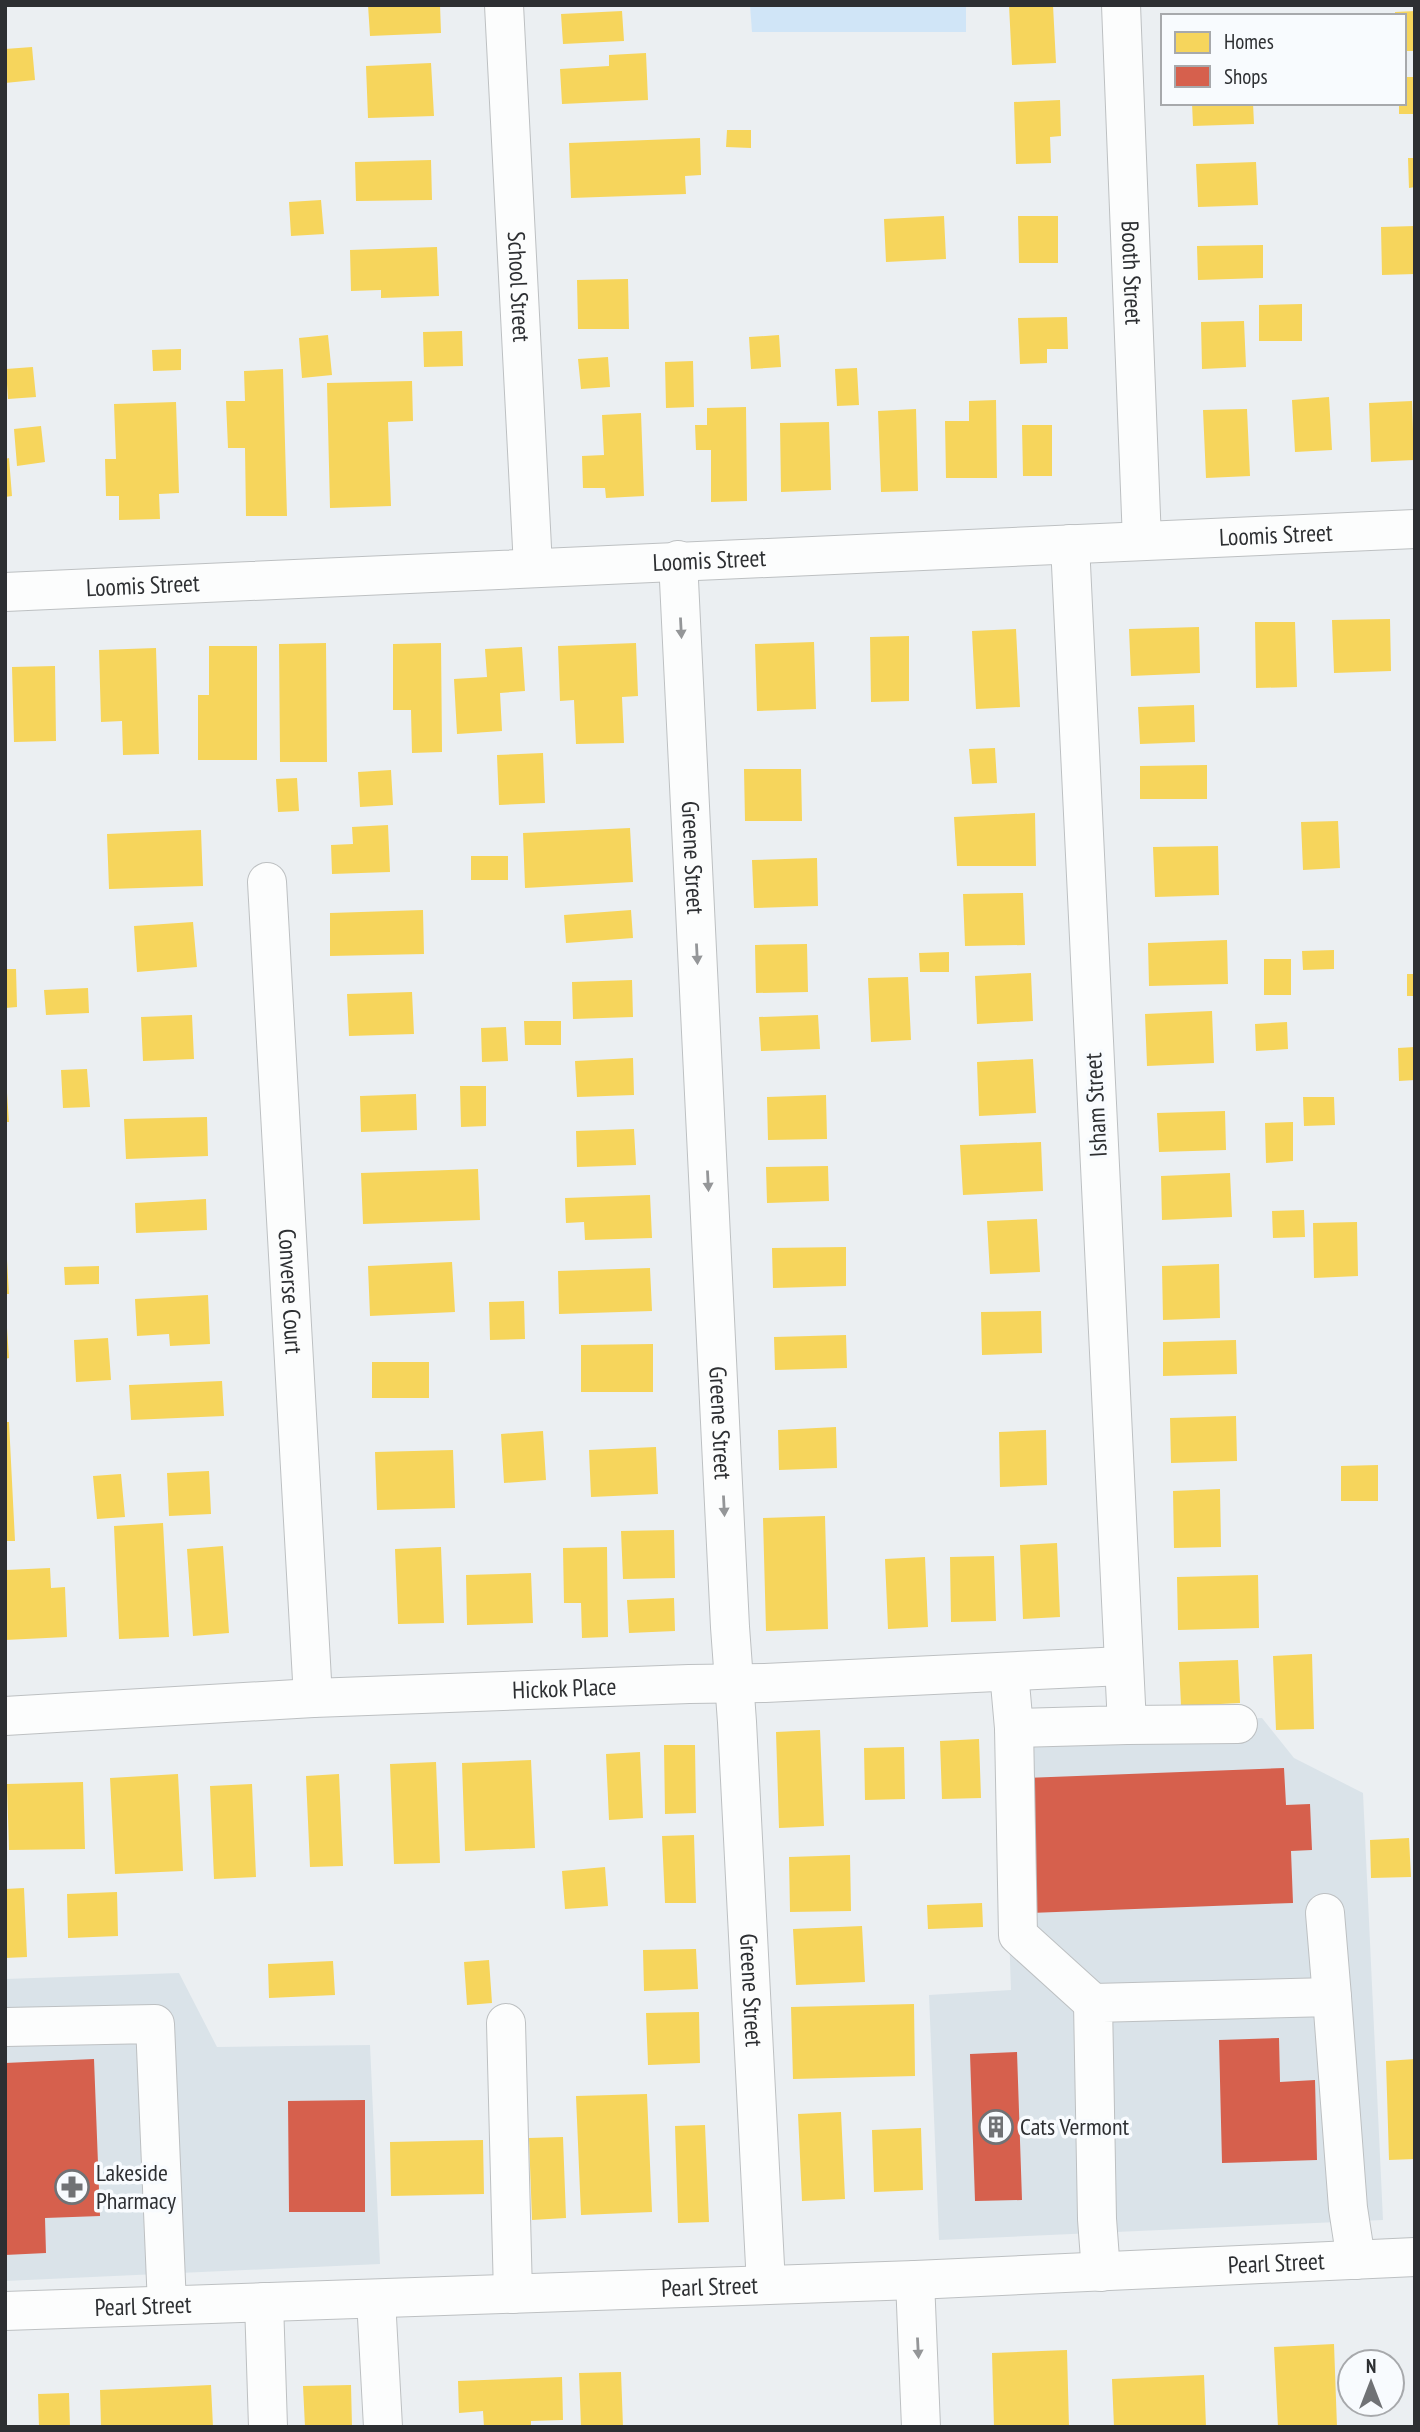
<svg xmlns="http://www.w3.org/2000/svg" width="1420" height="2432" viewBox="0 0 1420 2432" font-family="'PT Sans Narrow',sans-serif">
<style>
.built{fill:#dae3e9}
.green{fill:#d0e5f7}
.homes{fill:#f6d55c}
.shops{fill:#d6604d}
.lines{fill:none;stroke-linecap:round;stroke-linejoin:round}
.minor-casing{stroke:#bdc0c2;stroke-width:40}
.major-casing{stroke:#bdc0c2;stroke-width:40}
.minor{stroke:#fcfdfd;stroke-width:38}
.major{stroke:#fcfdfd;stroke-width:38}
.oneway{fill:#949698}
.labels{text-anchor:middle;stroke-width:7;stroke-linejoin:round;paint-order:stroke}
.street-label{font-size:24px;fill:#2d2f32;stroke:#f8fbfe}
.poi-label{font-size:24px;fill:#2d2f32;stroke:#f8fbfe;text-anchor:start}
</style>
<rect width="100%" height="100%" fill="#ebeff2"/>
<path class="built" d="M1262,1718l32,40 69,35 20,427 -444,20 -10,-245 82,-5 -9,-263z
M179,1973l38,74 153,-2 10,219 -375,17v-302z"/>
<path class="green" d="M750,5h216v27h-214z"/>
<path class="homes" d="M368,5h72l1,28 -71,3z
M1009,5h44l3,58 -44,2z
M622,11l2,30 -61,3 -2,-30z
M1415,11v40h-11v-35h-9v-4z
M32,47l3,33 -30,3v-34z
M646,53l2,47 -86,4 -2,-35 49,-3v-11z
M431,63l3,53 -66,2 -2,-52z
M1404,77h11v37h-16v-11h5z
M1060,100l1,36 -11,1 1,26 -35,1 -2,-62z
M1192,103h61l1,21 -61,2z
M727,130h24v18l-25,-1z
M700,138l1,37 -16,1 1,18 -115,4 -2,-55z
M1408,158h7v29l-6,1z
M431,160l1,40 -76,1 -1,-39z
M1256,162l2,43 -60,2 -2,-43z
M321,200l3,34 -33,2 -2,-34z
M944,216l2,43 -60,3 -2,-43z
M1018,216h40v47h-39z
M1415,226v48l-33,1 -1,-48z
M1263,245v33l-65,2 -1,-34z
M437,247l2,49 -58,2v-8l-30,1 -1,-41z
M628,279l1,50h-51l-1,-49z
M1302,304v37h-43v-36z
M1067,317l1,32h-21v14l-27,1 -2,-46z
M1244,321l2,46 -44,2 -1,-47z
M462,331l1,35 -39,1 -1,-35z
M328,335l4,40 -30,3 -3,-40z
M779,335l2,32 -30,2 -2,-32z
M181,349v21l-28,1 -1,-21z
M608,357l2,30 -29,2 -3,-30z
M693,361l1,46 -28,1 -1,-46z
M33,367l3,30 -28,2 -2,-30z
M857,368l2,37 -22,1 -2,-37z
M283,369l4,147h-41l-1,-68h-17l-2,-47h19l-1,-30z
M412,381l1,40 -25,1 3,84 -61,2 -3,-125z
M1329,397l3,53 -37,2 -3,-52z
M996,400l1,78h-51l-1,-57h24v-20z
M1412,401l2,59 -43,2 -2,-59z
M176,402l3,91 -20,1 1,25 -41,1v-24h-13l-1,-37h11l-2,-55z
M746,407l1,94 -36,1v-52h-15l-1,-25h12v-17z
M916,409l2,82 -37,1 -3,-81z
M1247,409l3,67 -44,2 -3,-68z
M641,413l3,83 -38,2 -1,-10h-22l-1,-32 22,-1 -2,-40z
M829,422l2,68 -50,2 -1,-69z
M1022,425h30v51h-29z
M41,426l4,36 -28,4 -3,-37z
M9,458l3,38 -7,1v-38z
M1390,619l1,52 -57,2 -2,-53z
M1255,622h40l2,65 -41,1z
M1199,627l1,46 -69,3 -2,-47z
M1016,629l4,78 -44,2 -4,-78z
M909,636v65l-38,1 -1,-65z
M814,642l2,67 -59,2 -2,-67z
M326,643l1,119h-47l-1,-118z
M441,643l1,109 -30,1 -1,-43h-18v-66z
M636,643l2,53 -16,1 2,46 -48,1 -2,-44 -14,1 -2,-55z
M209,646h48v114h-59v-65h11z
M522,647l3,44 -25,2 2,38 -45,3 -3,-55 33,-2 -2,-28z
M156,648l3,106 -36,1 -1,-34 -21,1 -2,-72z
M55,666l1,75 -42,1 -2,-75z
M1194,705l1,37 -55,2 -2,-37z
M995,748l2,35 -25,1 -3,-35z
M543,753l2,50 -46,2 -2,-50z
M1207,765v34h-67v-33z
M744,769h57l1,52h-57z
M391,770l2,35 -33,2 -2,-35z
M297,778l2,33 -21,1 -2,-33z
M1035,813l1,53h-79l-3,-49z
M1338,821l2,47 -37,2 -2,-48z
M388,825l2,47 -58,2 -1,-29 22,-1 -1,-17z
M630,828l3,54 -108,6 -2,-55z
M201,830l2,56 -94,3 -2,-55z
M1218,846l1,49 -64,2 -2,-50z
M471,856h37v24h-37z
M817,858l1,48 -64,2 -2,-48z
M1023,893l2,52 -60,1 -2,-52z
M423,910l1,44 -94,2v-43z
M631,910l2,28 -67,5 -2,-28z
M193,922l4,45 -60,5 -3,-46z
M1227,940l1,44 -79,2 -1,-43z
M807,944l1,48 -52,1 -1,-48z
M1334,950v19l-31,1 -1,-19z
M949,952v20h-29l-1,-19z
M1264,959h27v36h-27z
M5,969h11l1,38 -12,1z
M1031,973l2,48 -56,3 -2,-48z
M1407,974h8v22h-8z
M908,977l3,63 -40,2 -3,-64z
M632,980l1,37 -60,2 -1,-37z
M88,988l1,25 -43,2 -2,-25z
M412,992l2,42 -65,2 -2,-42z
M1212,1011l2,52 -67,3 -2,-52z
M192,1015l2,44 -51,2 -2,-44z
M818,1015l2,34 -59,2 -2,-34z
M524,1021h37v24h-36z
M1287,1022l1,27 -32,2 -1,-27z
M506,1027l2,34 -26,1 -1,-34z
M1415,1047v33l-16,1 -1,-33z
M633,1058l1,37 -57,2 -2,-36z
M1033,1059l3,54 -57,3 -2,-54z
M87,1069l3,38 -27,1 -2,-38z
M460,1086h26v40l-25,1z
M5,1093h2l2,29h-4z
M416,1094l1,36 -56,2 -1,-36z
M826,1095l1,44 -59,1 -1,-43z
M1303,1097h31l1,28 -31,1z
M1225,1111l1,39 -67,2 -2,-39z
M207,1117l1,39 -82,3 -2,-40z
M1293,1122v39l-27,2 -1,-40z
M634,1129l2,36 -59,2 -1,-36z
M1041,1142l2,49 -80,4 -3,-50z
M828,1166l1,35 -62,2 -1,-36z
M478,1169l2,51 -117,4 -2,-51z
M1230,1173l2,44 -70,3 -1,-44z
M650,1195l2,43 -67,2 -1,-18 -18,1 -1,-25z
M206,1199l1,31 -71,3 -1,-30z
M1304,1210l1,27 -32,1 -1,-27z
M1037,1219l3,53 -50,2 -3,-53z
M1357,1222l1,54 -44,2 -1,-55z
M846,1247v39l-73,2 -1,-40z
M5,1260h2l2,34h-4z
M452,1262l3,50 -85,4 -2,-50z
M1219,1264l1,54 -57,2 -1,-54z
M99,1266v18l-34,1 -1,-18z
M650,1268l2,43 -93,3 -1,-43z
M208,1295l2,49 -40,2 -1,-12 -32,2 -2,-37z
M524,1301l1,38 -35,1 -1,-38z
M1041,1311l1,42 -60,2 -1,-43z
M5,1328h2l2,30 -4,1z
M846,1335l1,33 -72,2 -1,-33z
M108,1338l3,42 -35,2 -2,-42z
M1236,1340l1,34 -74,2v-34z
M653,1344v48h-72v-47z
M372,1362h57v36h-57z
M222,1381l2,35 -93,4 -2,-35z
M1236,1416l1,45 -66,2 -1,-45z
M5,1422h4l6,119h-10z
M836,1427l1,41 -58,2 -1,-40z
M1046,1430l1,55 -47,2 -1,-55z
M543,1431l3,49 -42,3 -3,-49z
M656,1447l2,47 -67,3 -2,-47z
M453,1450l2,58 -78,2 -2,-58z
M1378,1465v36h-37v-35z
M209,1471l2,43 -42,2 -2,-43z
M121,1474l4,43 -28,2 -4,-43z
M1220,1489l1,58 -47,1 -1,-57z
M825,1516l3,113 -62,2 -3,-113z
M163,1523l6,114 -50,2 -5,-113z
M674,1530l1,48 -52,1 -2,-48z
M1057,1543l3,74 -37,2 -3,-74z
M223,1546l6,87 -36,3 -6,-87z
M441,1547l3,76 -46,1 -3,-75z
M607,1547l1,90 -26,1 -1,-35h-17l-1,-55z
M994,1556l2,65 -45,1 -1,-65z
M925,1557l3,70 -40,2 -3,-70z
M50,1568l1,20 14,-1 2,50 -62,3 1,-70z
M531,1573l2,50 -66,2 -1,-50z
M1258,1575l1,53 -81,2 -1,-53z
M674,1598l1,33 -46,2 -2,-33z
M1312,1654l2,75 -38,1 -3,-74z
M1238,1660l2,43 -59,3 -2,-44z
M820,1730l4,96 -45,2 -3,-96z
M979,1739l2,59 -39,1 -2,-58z
M664,1745h31l1,68 -31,1z
M904,1747l1,52 -40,1 -1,-52z
M640,1752l3,66 -34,2 -3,-66z
M531,1760l4,88 -70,3 -3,-88z
M436,1762l4,101 -46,1 -4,-100z
M178,1774l5,97 -68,3 -5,-96z
M339,1774l4,92 -33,1 -4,-91z
M83,1782l2,67 -76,1 -2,-66z
M252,1784l4,93 -42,2 -4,-93z
M694,1835l2,68h-31l-3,-67z
M1409,1838l2,39 -40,1 -1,-38z
M850,1855l1,56 -61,1 -1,-55z
M605,1867l3,39 -43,3 -3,-38z
M24,1888l3,69 -22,1v-69z
M117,1892l1,44 -50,2 -1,-44z
M982,1903l1,24 -55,2 -1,-24z
M862,1926l3,56 -69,3 -3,-56z
M696,1949l2,40 -54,2 -1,-41z
M489,1960l3,43 -25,2 -3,-43z
M333,1961l2,34 -66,3 -1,-34z
M914,2004l1,72 -122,3 -2,-72z
M699,2012l1,51 -52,2 -2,-52z
M1415,2059v100l-26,1 -3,-99z
M647,2094l5,118 -71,3 -5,-119z
M841,2112l4,87 -43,2 -4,-87z
M705,2125l4,97 -31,1 -3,-97z
M921,2128l2,62 -49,2 -2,-62z
M563,2137l3,81 -34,2 -3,-82z
M483,2140l1,54 -93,2 -1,-54z
M1334,2344l3,83h-59l-4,-80z
M1067,2350l2,77h-75l-2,-74z
M621,2372l2,55h-42l-2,-54z
M1204,2375l2,52h-92l-2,-48z
M562,2377l1,43 -32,1v6h-47l-1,-16 -24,2 -1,-32z
M211,2385l2,42h-112l-1,-37z
M351,2385l1,42h-47l-2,-41z
M69,2393l1,34h-31l-1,-33z"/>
<path class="shops" d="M1284,1768l2,37 24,-1 2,46 -21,1 2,52 -263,10 -5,-135z
M1279,2038l1,44 35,-2 2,80 -95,3 -3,-123z
M1017,2052l5,148 -47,1 -5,-147z
M94,2059l6,157 -55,2 1,35 -41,2v-192z
M365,2100v112h-76l-1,-111z"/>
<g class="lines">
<g class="minor-casing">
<g id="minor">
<path id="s1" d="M504,5l29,562"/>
<path id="s2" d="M1121,5l21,536"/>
<path id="s3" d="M678,560l52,1067 7,95 29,563"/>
<path id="s4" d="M5,592l1410,-63"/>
<path id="s5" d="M267,882l46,816"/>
<path d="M1009,1672l5,56 4,207 75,68"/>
<path id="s6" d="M5,1716l308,-18 376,-14 76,-1 358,-17"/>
<path d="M1127,1725l111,-1"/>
<path d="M1014,1728l113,-3 -57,-1181"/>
<path d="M1325,1913l7,84"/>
<path d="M506,2023l7,271"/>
<path d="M5,2027l150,-3 12,281"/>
<path d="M1101,2272l-4,-53 -4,-216 239,-6 16,211 8,52"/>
<path d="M915,2280l6,147"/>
<path d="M376,2299l7,128"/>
<path d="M264,2302l4,125"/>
</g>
</g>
<g class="major-casing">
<g id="major">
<path id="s7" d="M5,2311l910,-31 500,-23"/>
</g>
</g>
<use href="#minor" class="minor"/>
<use href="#major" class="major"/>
</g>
<defs><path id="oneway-solid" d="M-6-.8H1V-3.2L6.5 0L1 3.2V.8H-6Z" transform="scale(1.75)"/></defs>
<g class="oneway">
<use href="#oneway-solid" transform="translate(681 628) rotate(87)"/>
<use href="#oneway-solid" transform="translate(697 954) rotate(87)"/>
<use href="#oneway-solid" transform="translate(708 1181) rotate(87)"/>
<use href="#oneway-solid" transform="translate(724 1506) rotate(87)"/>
<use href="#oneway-solid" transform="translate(918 2348) rotate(87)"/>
</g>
<defs>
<g id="building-ring" transform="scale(1.75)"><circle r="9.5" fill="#f8fbfe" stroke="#707275" stroke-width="1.5"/><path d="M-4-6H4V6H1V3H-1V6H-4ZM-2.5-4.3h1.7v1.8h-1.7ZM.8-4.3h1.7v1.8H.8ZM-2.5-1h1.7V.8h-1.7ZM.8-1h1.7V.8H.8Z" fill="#707275"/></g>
<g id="pharmacy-ring" transform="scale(1.75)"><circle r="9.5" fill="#f8fbfe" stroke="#707275" stroke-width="1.5"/><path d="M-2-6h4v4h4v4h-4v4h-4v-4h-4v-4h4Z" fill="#707275"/></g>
</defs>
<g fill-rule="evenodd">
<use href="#building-ring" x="996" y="2127"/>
<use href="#pharmacy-ring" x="72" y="2187"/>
</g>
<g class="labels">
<g class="street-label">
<text dy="8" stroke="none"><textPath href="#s2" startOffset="268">Booth Street</textPath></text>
<text dy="8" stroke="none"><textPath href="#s1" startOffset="282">School Street</textPath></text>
<text dy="8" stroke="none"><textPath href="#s4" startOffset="1272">Loomis Street</textPath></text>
<text dy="8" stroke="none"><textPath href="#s4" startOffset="705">Loomis Street</textPath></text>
<text dy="8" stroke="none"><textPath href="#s4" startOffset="138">Loomis Street</textPath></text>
<text dy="8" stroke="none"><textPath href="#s3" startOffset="298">Greene Street</textPath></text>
<text transform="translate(1096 1105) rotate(-93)" y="8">Isham Street</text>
<text dy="8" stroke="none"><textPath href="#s5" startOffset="410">Converse Court</textPath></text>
<text dy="8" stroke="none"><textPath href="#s3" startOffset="864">Greene Street</textPath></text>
<text dy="8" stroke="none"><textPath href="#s6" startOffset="560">Hickok Place</textPath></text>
<text dy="8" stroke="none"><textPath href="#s3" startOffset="1432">Greene Street</textPath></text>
<text dy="8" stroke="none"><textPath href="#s7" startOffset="1272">Pearl Street</textPath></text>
<text dy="8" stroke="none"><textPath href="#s7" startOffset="705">Pearl Street</textPath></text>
<text dy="8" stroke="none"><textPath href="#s7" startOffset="138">Pearl Street</textPath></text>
</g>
<g class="poi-label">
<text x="1020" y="2135">Cats Vermont</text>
<text x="96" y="2181">Lakeside<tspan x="96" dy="28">Pharmacy</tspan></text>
</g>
</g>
<rect width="1420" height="2432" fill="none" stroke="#2d2f32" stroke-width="14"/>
<rect x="1161" y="14" width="245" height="91" fill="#f8fbfe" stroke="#a7a9ac" stroke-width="2"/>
<rect x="1175" y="32" width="35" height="21" fill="#f6d55c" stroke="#a7a9ac" stroke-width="2"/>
<text x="1224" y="49" font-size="21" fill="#2d2f32">Homes</text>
<rect x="1175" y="66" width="35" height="21" fill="#d6604d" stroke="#a7a9ac" stroke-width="2"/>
<text x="1224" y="84" font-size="21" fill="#2d2f32">Shops</text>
<g transform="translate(1371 2383)"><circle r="33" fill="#f8fbfe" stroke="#a7a9ac" stroke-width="2"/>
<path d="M0-5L12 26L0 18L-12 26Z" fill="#707275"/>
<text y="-10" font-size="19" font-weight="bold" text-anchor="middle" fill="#2d2f32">N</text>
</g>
</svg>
